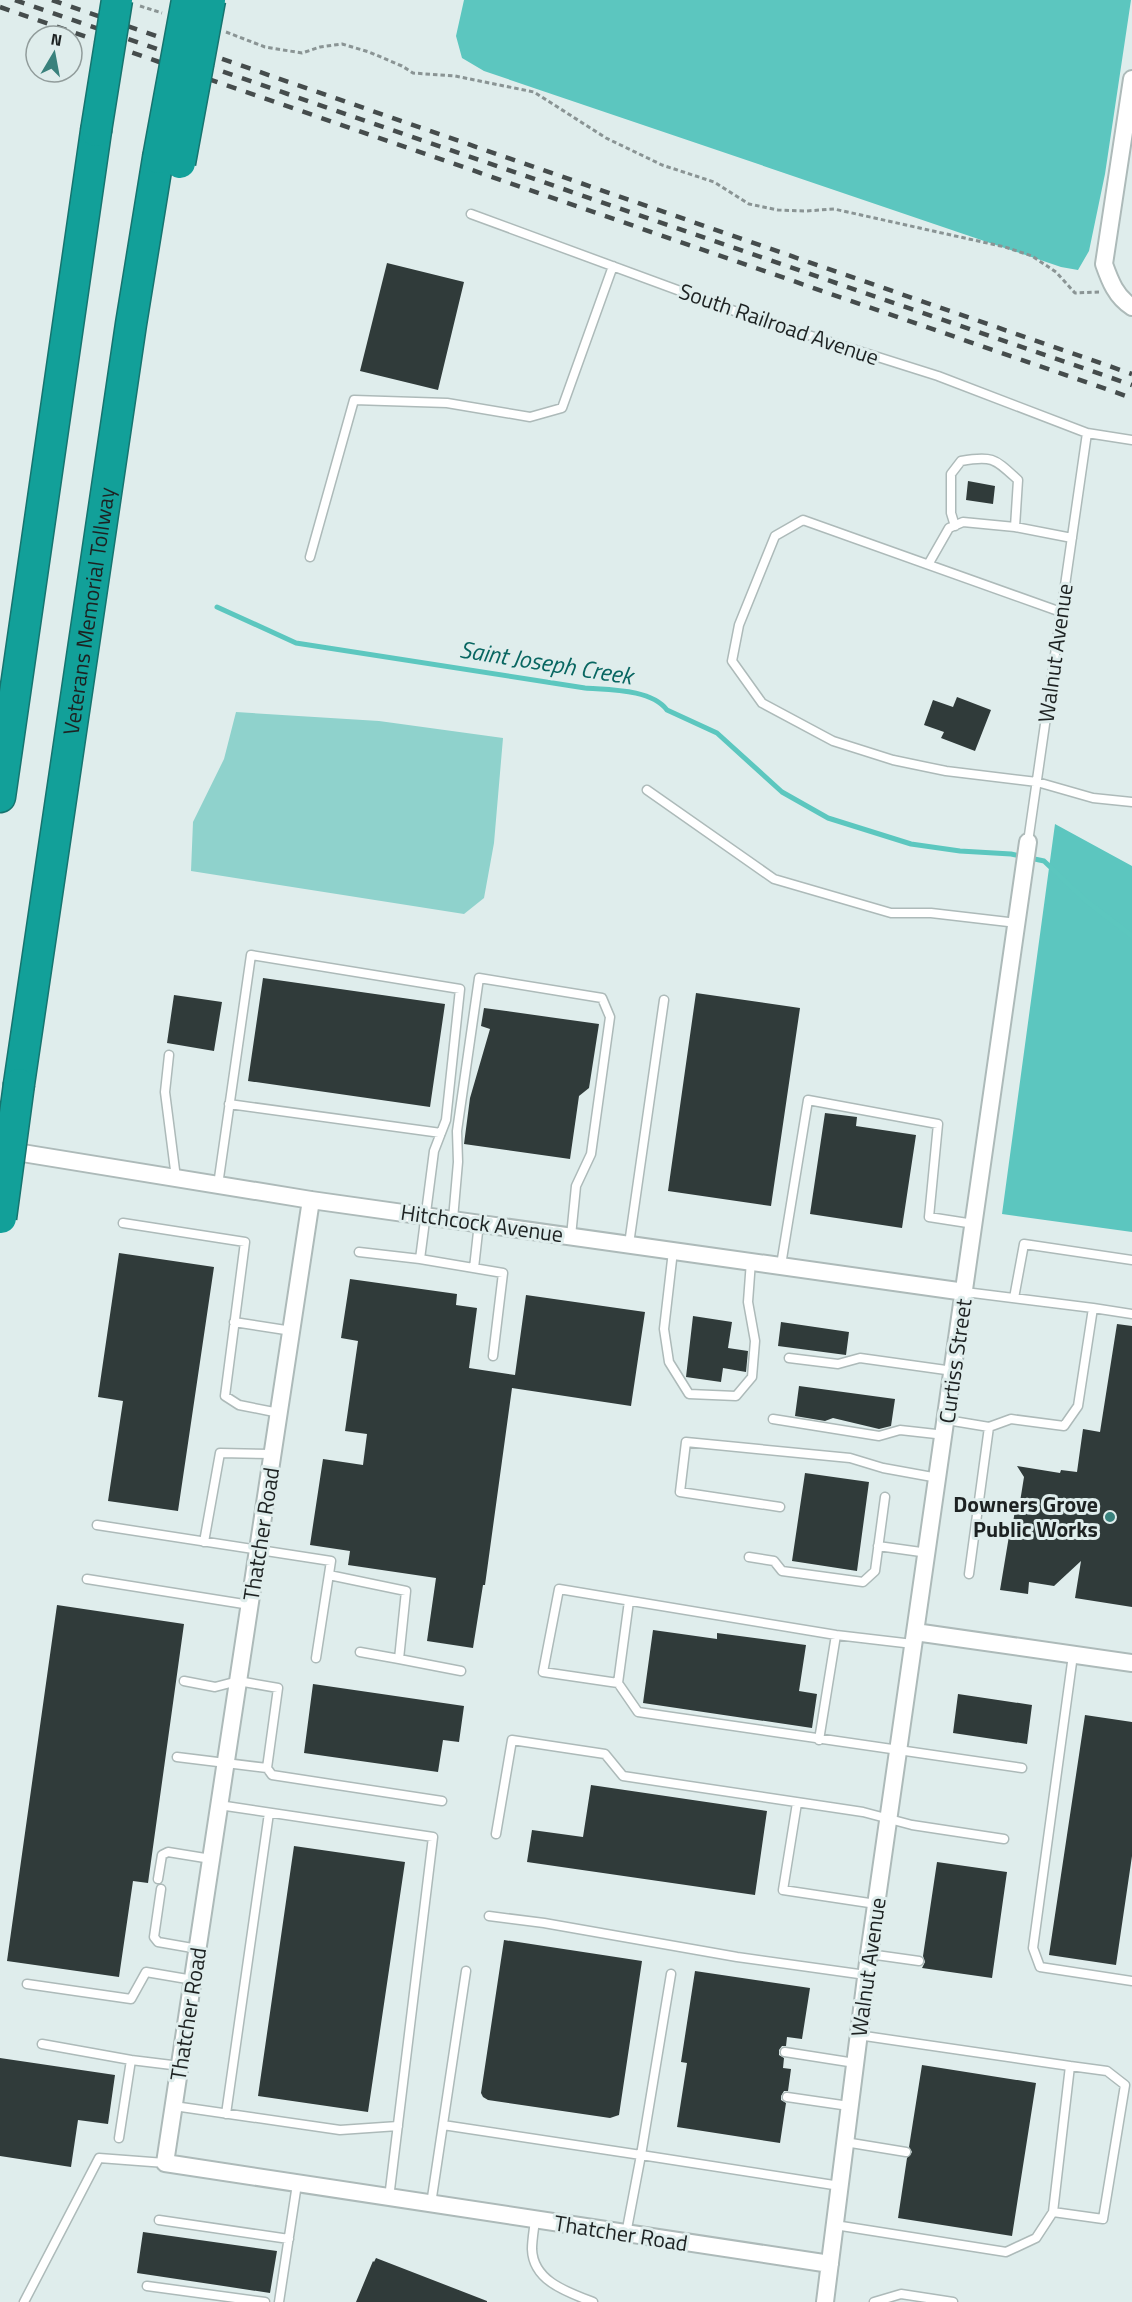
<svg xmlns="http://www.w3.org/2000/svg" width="1132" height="2302" viewBox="0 0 1132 2302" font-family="'Titillium Web',sans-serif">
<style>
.green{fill:#8fd2cc}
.forest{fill:#5cc6bf}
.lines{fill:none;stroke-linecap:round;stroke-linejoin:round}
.stream{stroke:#5cc7bf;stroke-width:5}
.building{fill:#303b3a}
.service-casing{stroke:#adbab9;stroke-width:11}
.minor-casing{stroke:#adbab9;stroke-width:20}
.motorway-casing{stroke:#16746f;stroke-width:33}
.path{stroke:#8a9494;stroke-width:3;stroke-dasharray:4.5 3;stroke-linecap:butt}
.service{stroke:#fff;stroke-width:8}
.minor{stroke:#fff;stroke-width:16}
.motorway{stroke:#12a099;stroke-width:30}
.rail{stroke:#454c4c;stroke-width:4.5;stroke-dasharray:10 10;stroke-linecap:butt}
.motorway-bridge-casing{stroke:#16746f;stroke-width:33;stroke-linecap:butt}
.motorway-bridge{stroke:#12a099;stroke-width:30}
.poi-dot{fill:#39817c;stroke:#dfedec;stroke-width:2}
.labels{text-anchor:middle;stroke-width:6;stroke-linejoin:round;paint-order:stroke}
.street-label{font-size:22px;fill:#1d2222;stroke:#dfedec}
.poi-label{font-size:22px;font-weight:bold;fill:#1d2222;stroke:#dfedec;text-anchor:end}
.water-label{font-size:24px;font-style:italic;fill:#086661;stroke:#dfedec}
</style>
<rect width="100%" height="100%" fill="#dfedec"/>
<path class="green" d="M236,712l143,9 124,17 -9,105 -10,55 -20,16 -273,-43 2,-49 31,-63z"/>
<path class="forest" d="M464,0h667l-26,174 -16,77 -11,19 -17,-3 -577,-196 -22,-13 -6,-22z
M1055,824l77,42v366l-130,-18z"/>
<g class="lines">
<path class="stream" d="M217,607l79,36 289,45c25,2 66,1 82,22l50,23 65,59 46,26 83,26 49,7 51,3 33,7 41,39 47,36"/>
</g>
<path class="building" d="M387,263l77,19 -26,108 -78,-19z
M968,481l27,5 -2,18 -27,-4z
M957,697l34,13 -16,41 -34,-13 3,-6 -20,-7 9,-25 20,7z
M263,978l182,26 -15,103 -182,-26z
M696,993l104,15 -29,198 -103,-15z
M174,995l48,7 -8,49 -47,-8z
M484,1008l115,16 -10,64 -10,8 -9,63 -106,-15 6,-46 20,-69 -9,-3z
M825,1113l32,4 -1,9 60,9 -14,93 -92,-14z
M119,1253l95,14 -36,244 -70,-10 15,-100 -25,-4z
M350,1279l107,15 -1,11 21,3 -8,60 46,7 11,-80 119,17 -14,94 -119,-18 -27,197h-2l-10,63 -46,-7 9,-63 -88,-13 2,-14 -40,-6 13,-86 40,6 4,-31 -22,-3 13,-90 -17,-3z
M693,1316l39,6 -4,26 20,3 -2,21 -23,-4 -2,14 -35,-5z
M781,1322l68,10 -3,23 -68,-9z
M1117,1324l15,2v281l-57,-9 6,-37 -27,25 -25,-4 -1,12 -28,-4 9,-54h2l4,-26 4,-2 5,-31 -7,-11 43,7 1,-3 16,2 6,-43 17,3z
M799,1386l96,13 -4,27 -12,3 -46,-11 -8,3 -30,-5z
M805,1473l64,9 -12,89 -65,-10z
M57,1605l127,19 -36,259 -15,-2 -14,96 -112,-16z
M653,1630l64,9v-6l89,12 -7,46 18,3 -5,34 -169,-25z
M313,1684l151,22 -5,36 -16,-2 -5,32 -134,-19z
M958,1694l74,11 -5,39 -74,-11z
M1085,1715l47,7v134l-16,109 -67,-10z
M591,1785l176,26 -12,84 -228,-33 5,-32 51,7z
M294,1846l111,16 -37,250 -110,-16z
M937,1862l70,10 -15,106 -70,-10 3,-6 -2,-6z
M504,1940l138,21 -23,154 -9,3 -122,-18 -5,-3 -2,-4z
M695,1971l115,17 -8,51 -15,-2 -1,9h-4l-3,4v5l5,3 -1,10 8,1 -3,22h-4l-3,5v4l5,3 -6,40 -103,-16 10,-64 -6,-1z
M0,2058l115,17 -7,49 -30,-4 -7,47 -71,-11z
M922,2065l114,18 -24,153 -114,-18 9,-60 5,-6 -3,-5z
M143,2232l134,19 -7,42 -133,-20z
M376,2258l111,43v1h-131l17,-41 1,1z"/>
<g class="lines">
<g class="service-casing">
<path id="service" d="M471,214l277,102 190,60 149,57 45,7
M955,526l-4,-13v-39l10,-13c32,-6 34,-2 57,19l-3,47
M310,557l44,-157 93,3 83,14 32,-9 51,-142
M929,563l20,-35 14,-6 52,5 57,11
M1061,612l-258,-92 -28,16 -36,89 -7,36 30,42 71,38 60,19 53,11 91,11 56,16 39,4
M647,790l127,89 117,34h40l86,10
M1028,842l59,-409
M169,1055l-4,37 11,86
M229,1104l212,29
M218,1185l33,-230 209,34 -14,131 -12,31 -14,108 -61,-7
M453,1219l5,-57 -1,-31 22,-153 123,20 8,19 -19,137 -15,32 -5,50
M123,1223l122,19 -20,154 14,9 40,8
M629,1244l35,-244
M673,1251l-9,78 5,33 20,32 47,2 16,-19 3,-36 -7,-39 3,-41
M420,1259l83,14 -10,83
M781,1265l27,-165 130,24 -9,93 45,7
M474,1268l5,-45
M965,1292l128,16 -15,98 -14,20 -53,-7 -22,8
M1014,1298l10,-54 108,16
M1093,1308l39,6
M234,1322l58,9
M789,1358l49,6 22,-6 93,13
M773,1419l106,17 21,-6 45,5
M947,1420l42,7 -20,147
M780,1507l-100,-15 6,-50 164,16 33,10 55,10
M97,1525l234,36 -15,97
M204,1542l16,-89 53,1
M878,1546l50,7
M749,1557l25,4 8,10 81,11 12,-11 10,-74
M329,1575l77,16 -7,68 62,12
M87,1579l163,26
M913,1644l-77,-9 -277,-46 -16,83 75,11 20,29 384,56
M360,1652l39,7
M1073,1655l-40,293 7,19 92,14
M618,1683l11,-82
M819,1740l17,-105
M177,1757l90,11 11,-80 -40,-7 -23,6 -31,-6
M267,1768l5,7 170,26
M797,1803l-14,87 93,14
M219,1805l214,32 -44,361
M496,1834l16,-94 93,14 18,22 240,36 49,13 92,14
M158,1879l4,-24 6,-3 43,7
M161,1889l-7,48 4,5 40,7
M489,1916l55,7 193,34 129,18
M869,1954l50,7
M27,1984l104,15 15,-27 47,8
M42,2044l89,16
M785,2052l70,11
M787,2097l62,9
M174,2106l166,24 58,-4
M226,2114l43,-301
M443,2125l198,30 30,-181
M119,2138l12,-78 49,6
M845,2142l61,10
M431,2204l35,-233
M1053,2212l50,7 22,-134 -18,-14 -37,-5
M159,2220l130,19
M535,2220c-1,9 -3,20 -3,29 1,32 35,43 61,53
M835,2225l171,27 30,-14 17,-26 17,-146 -212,-31
M626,2234l15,-79 199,31
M147,2286l118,16
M24,2302l75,-144 66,5
M279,2302l18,-118
M874,2302l27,-8 52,8"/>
</g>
<g class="minor-casing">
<path id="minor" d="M1132,79l-28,185c6,17 12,33 28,43
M4,1150l307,50 654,92
M311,1200l-146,963 665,101
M915,1632l217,31
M825,2302l44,-348 159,-1112"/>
</g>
<g class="motorway-casing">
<g id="motorway">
<path d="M0,797l96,-666"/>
<path id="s1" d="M19,1084l112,-760 27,-166"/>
</g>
</g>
<path class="path" d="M140,6l22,7
M226,32l39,15 37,6 18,-6 22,-3 27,8 33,14 11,7 42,3 79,16 72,46 56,27 52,17 35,22 29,6 28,1 28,-2 171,38 27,9 24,16 19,21 24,-1"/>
<use href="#service" class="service"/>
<use href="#minor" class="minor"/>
<use href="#motorway" class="motorway"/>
<path class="rail" d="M15,0l1117,385
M52,0l1080,374
M0,7l1132,391"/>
<g class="motorway-bridge-casing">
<path id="motorway-bridge" d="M96,131l21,-131
M158,158l29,-158
M180,163l30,-163
M1,1218l18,-134"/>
</g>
<use href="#motorway-bridge" class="motorway-bridge"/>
</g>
<circle class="poi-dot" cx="1110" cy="1517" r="6"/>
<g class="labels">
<g class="street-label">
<text transform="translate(779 324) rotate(19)" y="8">South Railroad Avenue</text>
<text dy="8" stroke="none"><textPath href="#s1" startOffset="478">Veterans Memorial Tollway</textPath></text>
<text transform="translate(1055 653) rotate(-82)" y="8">Walnut Avenue</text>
<text transform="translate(482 1223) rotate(8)" y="8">Hitchcock Avenue</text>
<text transform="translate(955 1361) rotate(-82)" y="8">Curtiss Street</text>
<text transform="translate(261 1534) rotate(-81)" y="8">Thatcher Road</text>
<text transform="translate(868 1967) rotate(-82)" y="8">Walnut Avenue</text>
<text transform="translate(188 2014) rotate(-81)" y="8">Thatcher Road</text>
<text transform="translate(621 2233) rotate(9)" y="8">Thatcher Road</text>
</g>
<g class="poi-label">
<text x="1098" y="1512">Downers Grove<tspan x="1098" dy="25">Public Works</tspan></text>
</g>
<g class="water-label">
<text transform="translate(546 663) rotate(9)" y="8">Saint Joseph Creek</text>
</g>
</g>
<g transform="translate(54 54) rotate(10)"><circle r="28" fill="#dfedec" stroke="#919c9b" stroke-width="1.5"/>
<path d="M0-4.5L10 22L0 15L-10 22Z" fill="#39817c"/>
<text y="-9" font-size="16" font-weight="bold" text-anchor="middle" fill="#1d2222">N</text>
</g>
</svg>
